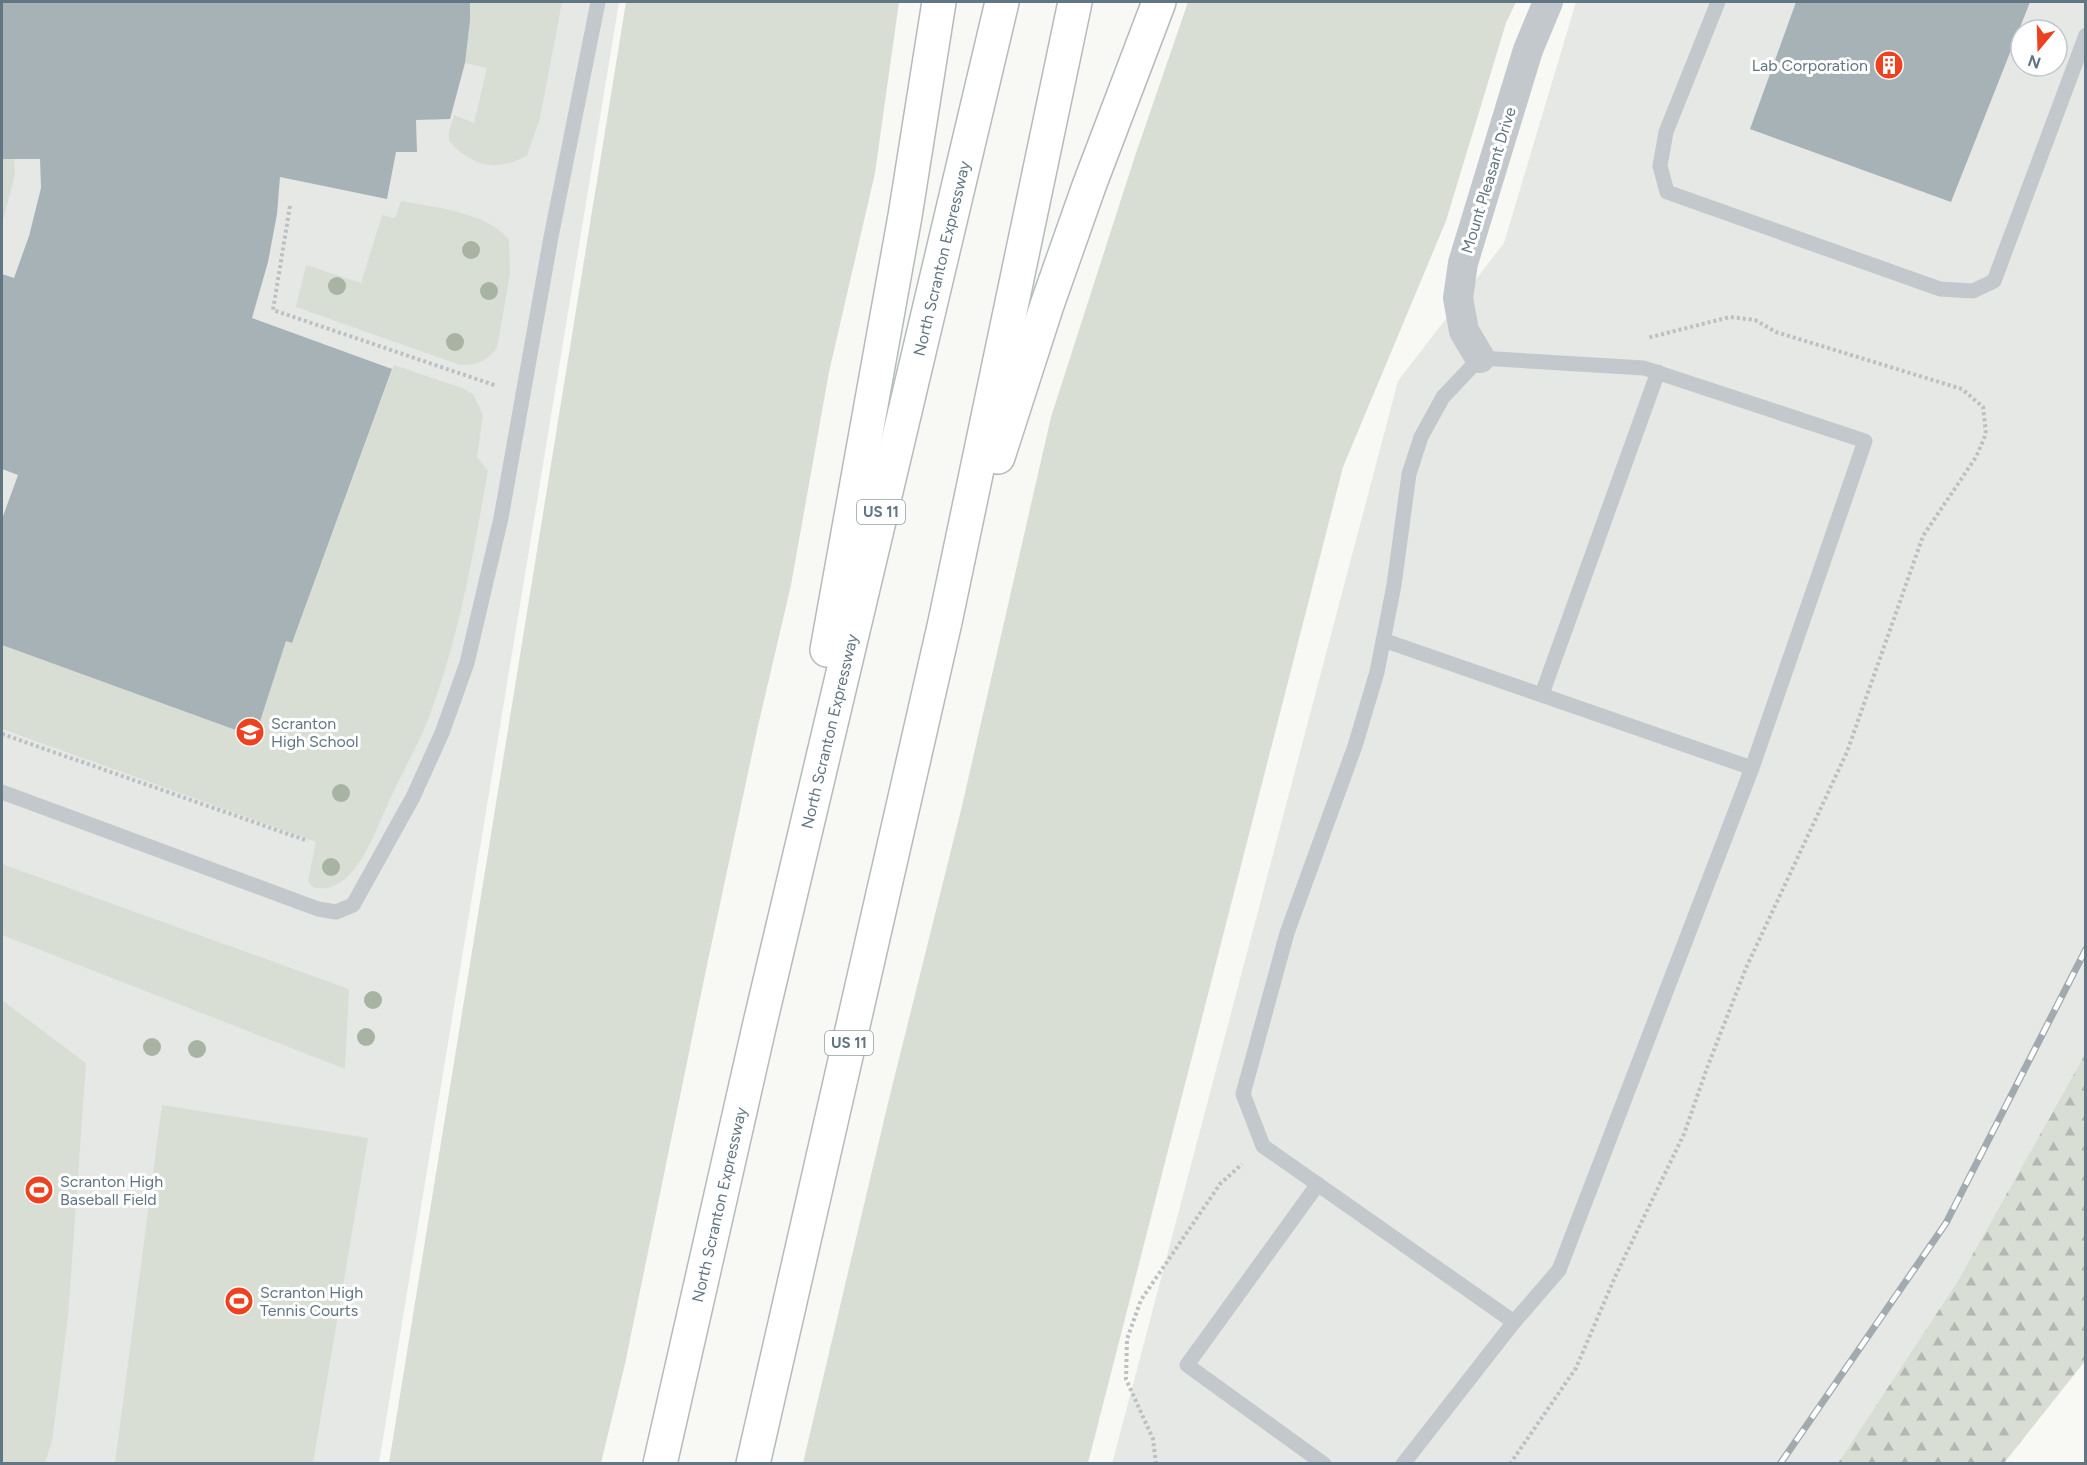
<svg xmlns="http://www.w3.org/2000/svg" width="2087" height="1465" viewBox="0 0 2087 1465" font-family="Figtree,sans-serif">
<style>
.built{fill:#e6e8e6;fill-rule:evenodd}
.green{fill:#d8ded4}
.forest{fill:url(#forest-firs)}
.building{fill:#a7b2b7}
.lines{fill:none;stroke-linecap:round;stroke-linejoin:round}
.motorway-casing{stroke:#b5babd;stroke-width:36}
.path{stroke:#bcc0c2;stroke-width:4;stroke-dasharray:3 3;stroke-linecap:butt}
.service{stroke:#c2c8cb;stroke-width:15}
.minor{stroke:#c2c8cb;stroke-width:30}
.motorway{stroke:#fff;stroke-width:33}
.rail-casing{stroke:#a1aaaf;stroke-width:7}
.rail{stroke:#fff;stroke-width:4.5;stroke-dasharray:14;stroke-linecap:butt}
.tree{fill:#a8b3a3}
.labels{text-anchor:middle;stroke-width:6;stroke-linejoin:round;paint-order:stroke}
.shield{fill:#fff;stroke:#909fa8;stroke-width:1.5}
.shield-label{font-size:15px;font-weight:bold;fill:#617682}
.poi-label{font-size:16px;fill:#617682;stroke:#fff;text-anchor:start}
.street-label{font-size:16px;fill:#617682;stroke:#fff}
</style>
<defs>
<pattern id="forest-firs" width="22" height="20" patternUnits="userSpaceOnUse" patternTransform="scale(1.5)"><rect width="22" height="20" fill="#d8ded4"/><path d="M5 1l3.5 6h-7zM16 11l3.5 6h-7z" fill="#b3b9b1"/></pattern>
</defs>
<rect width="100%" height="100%" fill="#f8f8f5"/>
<path class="built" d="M2,2h617l-240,1461 -377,1z
M1576,2h509v1052l-129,230 -118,179 -726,1 286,-1083 106,-138zM2021,30h36v36h-36z"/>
<path class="green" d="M469,2h93l-22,116 -13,38c-32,16 -54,11 -78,-15v-9l5,-17 20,8 13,-55 -22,-5z
M626,2h273l-24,171 -46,199 -38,213 -33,141 -51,239 -82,399 -24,99h-212z
M1188,2h328l-10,21 -60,198 -103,246 -255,996h-285l85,-360 74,-297 89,-389 84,-261z
M2,159h12l1,16 -13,49z
M401,201c36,7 82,10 108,38l1,35 -13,74c-11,13 -20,18 -37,17l-164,-58 10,-42 55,18 21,-68 13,3z
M394,365l68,23 11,6 10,21 -6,42 11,14c-14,78 -27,157 -54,232 -11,34 -29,64 -44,96 -14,29 -35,100 -78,88l-4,-6 8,-39 -314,-113v-84l253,91 31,-95 6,2z
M2,864l347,125 -4,80 -343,-134z
M2,1000l84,63 -18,254 -16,124 -7,22h-43z
M162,1105l206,33 -55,325h-198z"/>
<path class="forest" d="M2085,1054v307l-81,102h-166l118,-179z"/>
<path class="building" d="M2,2h468v18l-5,43 -15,56 -34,1 1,32h-21l-9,47 -107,-22 -3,37 -9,48 -16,56 140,51 -100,274 -6,-2 -31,96 -253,-92v-126l16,-44 -16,-6v-195l12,4 15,-42 12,-48 -1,-29h-38z
M1796,2h234l-79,200 -201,-73z"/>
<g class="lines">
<g class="motorway-casing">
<g id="motorway">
<path d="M998,457l49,-152 42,-119 70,-184"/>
<path d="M827,650l78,-434 34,-214"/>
<path id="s1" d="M660,1464l100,-441 242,-1021"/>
<path d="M753,1464l192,-842 130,-620"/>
</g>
</g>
<path class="path" d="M290,206l-17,104 224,76
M2,734l306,107
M1156,1464l-3,-25 -27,-60 1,-40 14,-39 79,-116 22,-20
M1510,1464l66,-96 39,-91 69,-143 23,-66 39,-100 101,-216 76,-216 53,-79 10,-23 -3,-27 -21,-18 -186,-57 -21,-12 -25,-3 -83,21"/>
<path class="service" d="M1718,2l-52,130 -6,34 7,26 273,97 33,2 21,-10 92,-246
M1480,358l164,10 221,73 -113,327 -193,502 -45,52 -251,-176 -20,-52 44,-161 68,-187 22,-74 17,-87 15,-111 12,-37 22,-40z
M1383,640l369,128
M1542,694l116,-322
M2,792l316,117 18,3 17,-7 60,-108 29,-64 25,-70 34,-145 50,-281 47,-235
M1318,1184l-131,181 137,99
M1403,1464l111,-142"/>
<path class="minor" d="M1480,358l-16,-27 -6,-33 5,-35 65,-213 20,-48"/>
<use href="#motorway" class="motorway"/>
<g class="rail-casing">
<path id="rail" d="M1780,1464l166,-241 140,-274"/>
</g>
<use href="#rail" class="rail"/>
</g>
<g class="tree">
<circle cx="471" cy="250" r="9"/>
<circle cx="337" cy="286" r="9"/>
<circle cx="489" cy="291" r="9"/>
<circle cx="455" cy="342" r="9"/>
<circle cx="341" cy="793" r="9"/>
<circle cx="331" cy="867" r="9"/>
<circle cx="373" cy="1000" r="9"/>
<circle cx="366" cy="1037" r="9"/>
<circle cx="152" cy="1047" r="9"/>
<circle cx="197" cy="1049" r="9"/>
</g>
<defs>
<g id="building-disc" transform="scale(1.5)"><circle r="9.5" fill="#ee411f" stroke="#fff"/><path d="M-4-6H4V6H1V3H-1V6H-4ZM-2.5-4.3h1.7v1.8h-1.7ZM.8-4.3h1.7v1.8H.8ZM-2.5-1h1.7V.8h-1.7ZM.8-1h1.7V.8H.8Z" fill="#fff"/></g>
<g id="school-disc" transform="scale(1.5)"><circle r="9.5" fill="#ee411f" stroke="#fff"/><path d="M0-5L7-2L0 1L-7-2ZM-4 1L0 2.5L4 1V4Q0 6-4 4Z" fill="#fff"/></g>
<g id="stadium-disc" transform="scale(1.5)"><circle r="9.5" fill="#ee411f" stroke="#fff"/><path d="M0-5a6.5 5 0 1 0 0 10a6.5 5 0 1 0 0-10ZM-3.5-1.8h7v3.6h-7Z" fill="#fff"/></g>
</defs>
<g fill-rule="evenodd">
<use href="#building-disc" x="1889" y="65"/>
<use href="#school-disc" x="250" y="732"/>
<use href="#stadium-disc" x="39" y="1190"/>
<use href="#stadium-disc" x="239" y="1301"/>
</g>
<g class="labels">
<g class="shield">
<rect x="857" y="500" width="48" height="24" rx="4.5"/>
<rect x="825" y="1031" width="48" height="24" rx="4.5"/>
</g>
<g class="shield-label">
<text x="881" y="517">US 11</text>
<text x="849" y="1048">US 11</text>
</g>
<g class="poi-label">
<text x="1868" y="71" text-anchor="end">Lab Corporation</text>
<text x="271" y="729">Scranton<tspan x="271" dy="18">High School</tspan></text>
<text x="60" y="1187">Scranton High<tspan x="60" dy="18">Baseball Field</tspan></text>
<text x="260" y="1298">Scranton High<tspan x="260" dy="18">Tennis Courts</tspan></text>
</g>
<g class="street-label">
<text transform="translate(1488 180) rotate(-73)" y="6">Mount Pleasant Drive</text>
<text dy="6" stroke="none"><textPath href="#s1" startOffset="1238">North Scranton Expressway</textPath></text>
<text dy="6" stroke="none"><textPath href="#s1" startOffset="752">North Scranton Expressway</textPath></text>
<text dy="6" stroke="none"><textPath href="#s1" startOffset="266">North Scranton Expressway</textPath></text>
</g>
</g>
<rect width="2087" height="1465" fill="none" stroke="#617682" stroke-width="6"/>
<g transform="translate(2039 48) rotate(199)"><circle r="28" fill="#ffffff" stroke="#c0c8cd" stroke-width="1.5"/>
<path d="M0-4.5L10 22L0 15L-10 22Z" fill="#ee411f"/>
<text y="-9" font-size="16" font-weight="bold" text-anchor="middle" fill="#617682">N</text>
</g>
</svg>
